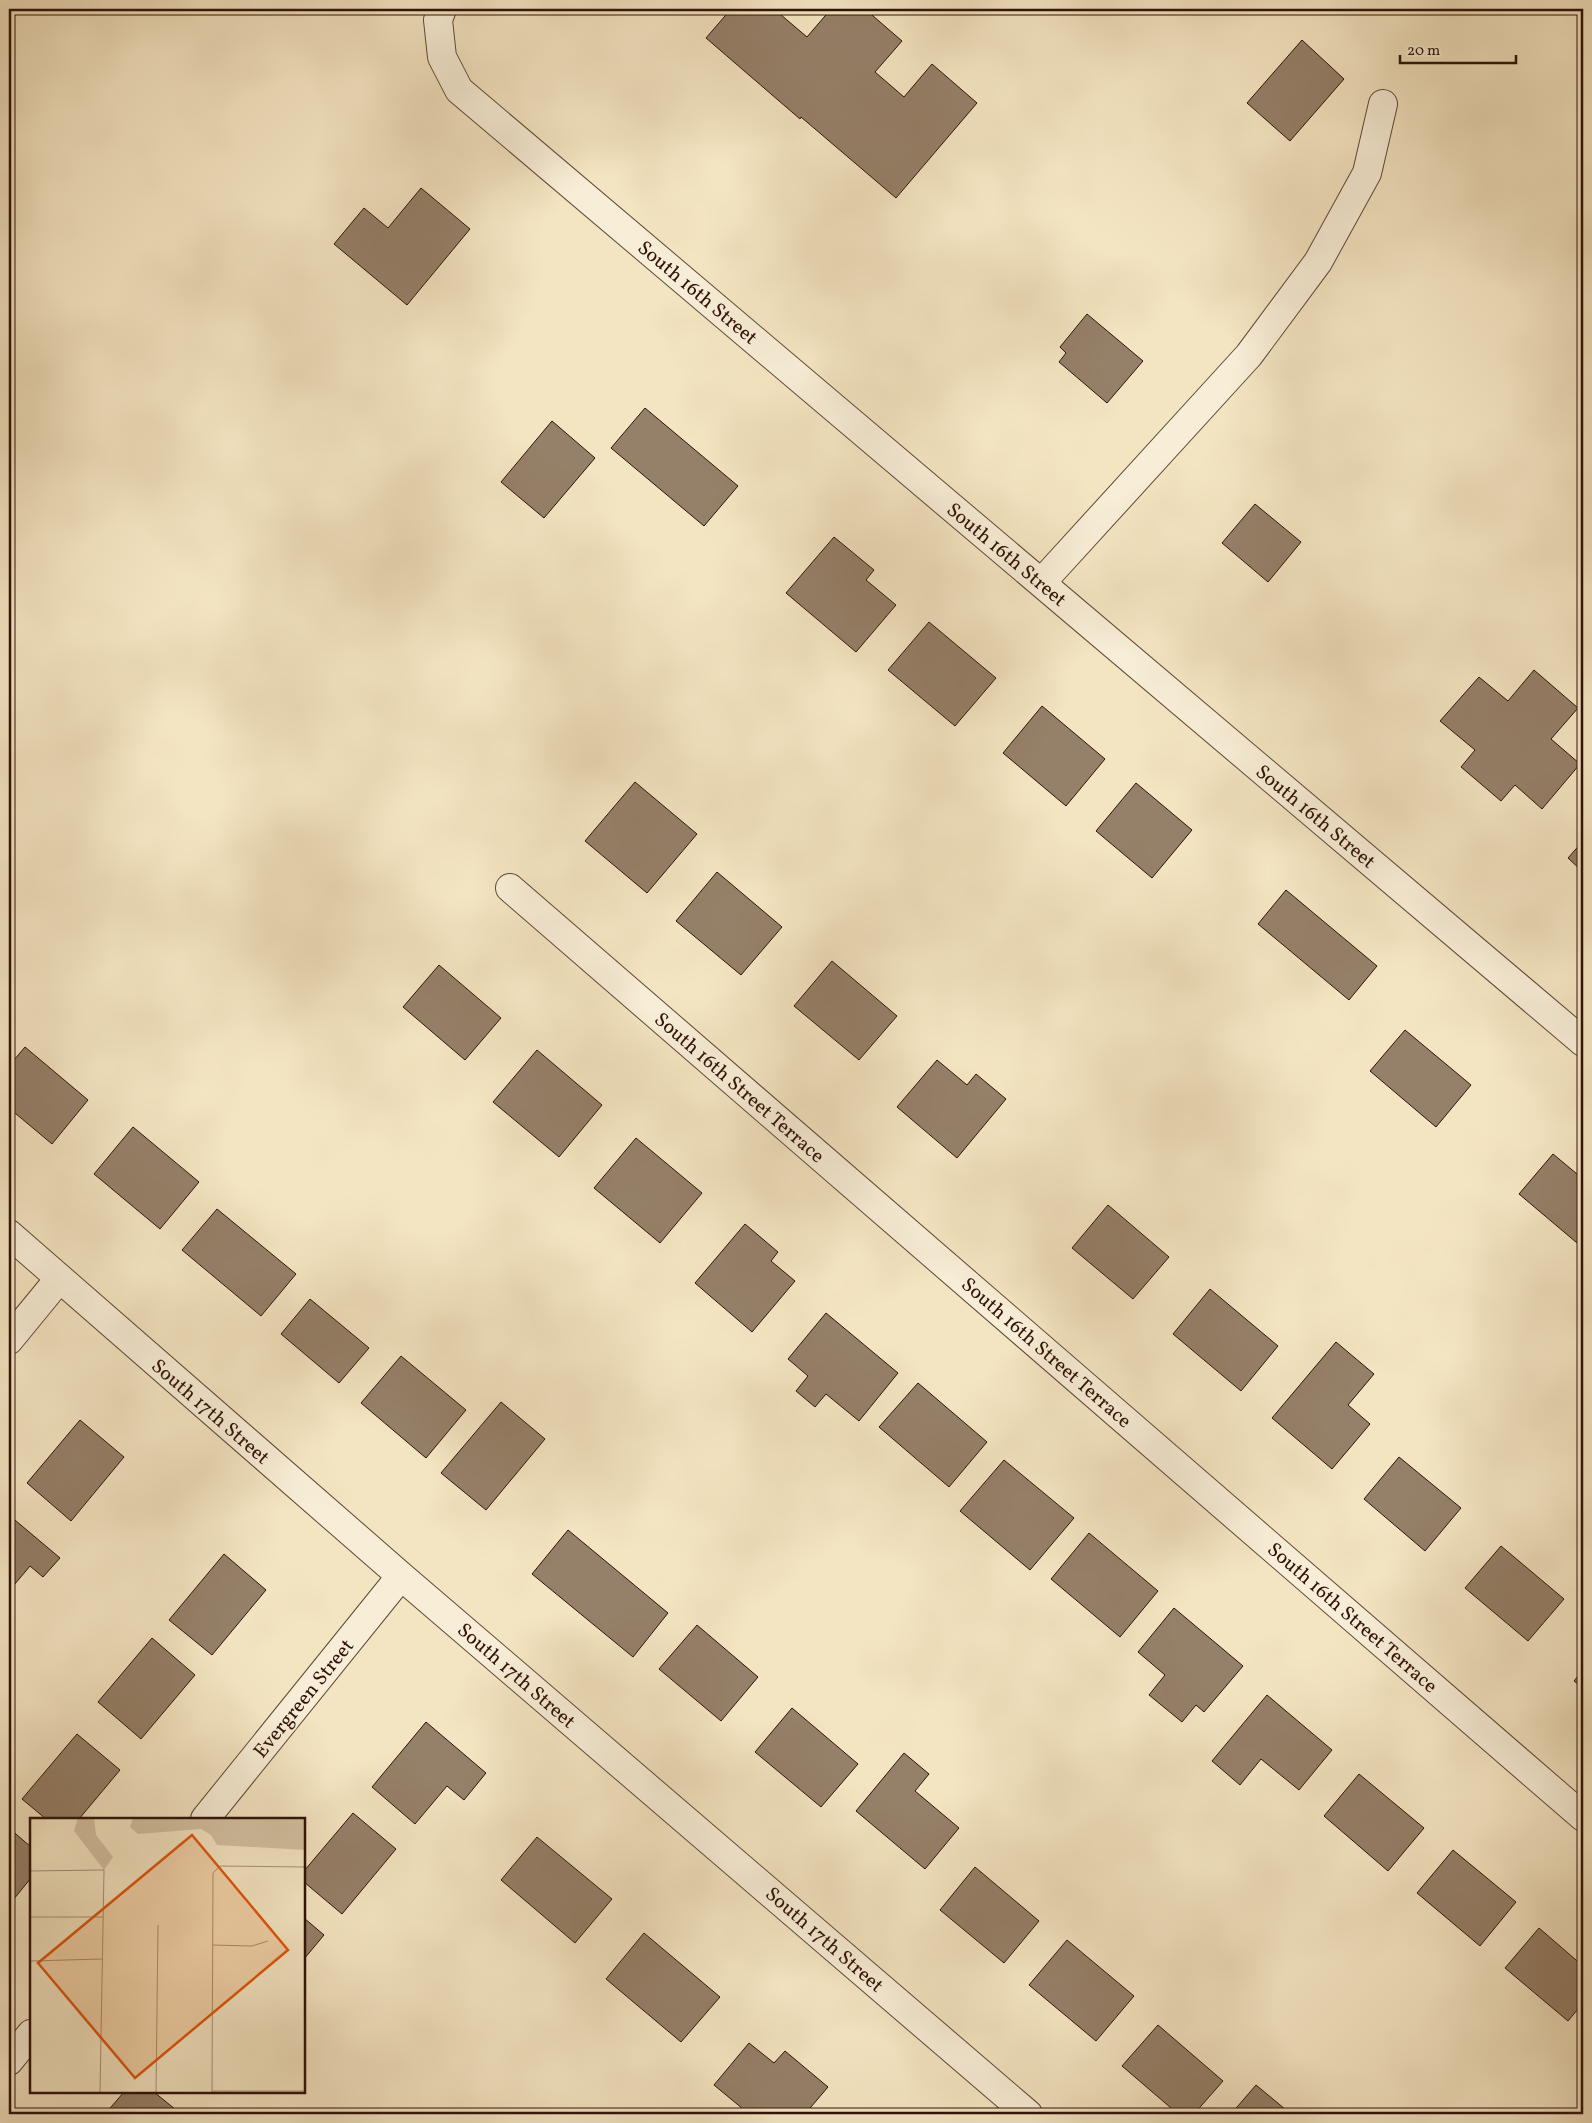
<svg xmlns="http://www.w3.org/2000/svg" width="1592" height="2123" viewBox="0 0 1592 2123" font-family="Vollkorn,serif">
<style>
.building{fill:#958069;stroke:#2f1208}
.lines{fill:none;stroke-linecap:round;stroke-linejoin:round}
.minor-casing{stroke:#604736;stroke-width:30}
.minor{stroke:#f8eed7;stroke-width:28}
.labels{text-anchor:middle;stroke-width:4;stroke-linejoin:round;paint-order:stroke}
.street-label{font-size:20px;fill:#2f1208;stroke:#f8eed7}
.inset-road{fill:none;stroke:#a59178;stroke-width:1}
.view{fill:#df550c;fill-opacity:0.15;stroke:#df550c;stroke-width:2.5}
.inset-edge{fill:none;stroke:#2f1208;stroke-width:2.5}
</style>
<rect width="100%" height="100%" fill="#f4e5c2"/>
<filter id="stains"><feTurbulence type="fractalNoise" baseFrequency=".004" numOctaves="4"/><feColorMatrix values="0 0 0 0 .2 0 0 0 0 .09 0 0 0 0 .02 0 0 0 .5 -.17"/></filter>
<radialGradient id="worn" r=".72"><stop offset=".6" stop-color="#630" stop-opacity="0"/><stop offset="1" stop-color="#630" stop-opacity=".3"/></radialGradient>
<path class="building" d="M731,9h43l33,28 24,-28h34l37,32 -27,31 29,25 28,-33 45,39 -81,95 -95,-81 -1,2 -94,-81z
M1302,40l42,39 -54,62 -43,-38z
M421,188l49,41 -63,76 -73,-61 30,-36 24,20z
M1087,314l56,47 -36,42 -48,-41 7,-9 -6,-6z
M645,408l93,78 -34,40 -93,-78z
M552,421l43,37 -51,60 -43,-36z
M1255,504l46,38 -33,40 -46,-39z
M834,537l40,33 -8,10 30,25 -40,47 -70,-59z
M929,622l67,56 -41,48 -67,-56z
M1534,670l44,38 -27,31 29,25 -38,45 -27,-24 -14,16 -40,-34 14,-17 -35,-29 39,-44 29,24z
M1042,706l63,53 -39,47 -63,-53z
M635,782l62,52 -50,59 -62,-52z
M1136,783l56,47 -40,48 -56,-47z
M1583,841v31l-15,-14z
M717,872l65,55 -41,48 -65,-54z
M1286,890l91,76 -28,34 -91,-76z
M832,961l65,55 -38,44 -65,-54z
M439,965l62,53 -36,42 -62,-53z
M1405,1030l66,55 -35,42 -66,-56z
M25,1047l63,53 -36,44 -43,-36v-42z
M537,1050l65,55 -43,52 -66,-55z
M937,1060l30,25 9,-11 30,25 -49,59 -60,-51z
M133,1127l66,55 -39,47 -66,-55z
M636,1138l66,55 -42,50 -66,-55z
M1553,1154l30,25v69l-64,-54z
M1108,1205l61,52 -36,42 -61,-51z
M217,1209l79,65 -35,42 -79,-66z
M745,1224l33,28 -7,9 24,20 -43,51 -57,-49z
M1210,1289l68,57 -37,45 -68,-57z
M310,1299l59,49 -30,35 -58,-49z
M826,1313l72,60 -39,48 -33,-27 -11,13 -19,-16 12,-15 -20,-17z
M1336,1342l38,32 -26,31 22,19 -38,45 -60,-51z
M401,1356l65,54 -40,48 -65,-55z
M918,1383l69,59 -38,45 -70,-60z
M501,1402l44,37 -59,71 -45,-37z
M80,1420l44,37 -53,64 -44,-38z
M1399,1457l62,51 -36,43 -61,-52z
M1004,1460l70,58 -44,52 -70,-59z
M9,1515l51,43 -17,19 -13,-11 -21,25z
M568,1530l100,83 -35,44 -101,-83z
M1089,1533l69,58 -38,46 -69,-58z
M1501,1546l63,53 -36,42 -63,-53z
M224,1554l42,36 -54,65 -43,-35z
M1174,1608l69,58 -39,46 -8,-7 -14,17 -33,-27 16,-20 -27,-23z
M697,1625l61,52 -37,44 -62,-52z
M152,1638l43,37 -54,64 -43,-37z
M1583,1670v18l-9,-7z
M1267,1695l65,55 -33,40 -38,-31 -21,26 -28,-24z
M792,1708l66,56 -37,43 -66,-55z
M426,1722l60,51 -22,27 -17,-14 -32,38 -43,-37z
M77,1734l43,36 -41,49h-33l-24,-20z
M904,1753l25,21 -14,17 44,37 -34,41 -69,-58z
M1359,1774l65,54 -36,43 -64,-55z
M353,1813l43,36 -54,65 -38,-32v-11z
M9,1828l22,19v31l-22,27z
M537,1837l75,62 -37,44 -74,-63z
M1453,1850l63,52 -36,44 -63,-53z
M975,1867l64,54 -35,42 -64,-53z
M304,1918l20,17 -20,24z
M1539,1928l44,38v37l-15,18 -63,-53z
M644,1933l76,64 -39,45 -75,-63z
M1067,1940l67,56 -38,45 -67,-56z
M1158,2025l65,56 -29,33h-16l-56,-48z
M749,2043l25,20 11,-12 43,36 -23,27h-56l-35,-29z
M1256,2085l35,29h-60z
M124,2092h30l27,22h-76z"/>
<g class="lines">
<g class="minor-casing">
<path id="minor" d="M442,9l-4,11 4,37 17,33 1124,952
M1041,583l208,-228 69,-93 49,-89 16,-69
M510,888l1073,929
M9,1234l392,342 627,538
M9,1340l50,-61
M205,1819l196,-243
M9,2061l22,-27"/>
</g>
<use href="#minor" class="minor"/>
</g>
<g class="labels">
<g class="street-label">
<text transform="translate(698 292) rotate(40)" y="7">South 16th Street</text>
<text transform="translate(1007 554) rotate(40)" y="7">South 16th Street</text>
<text transform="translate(1316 816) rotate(40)" y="7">South 16th Street</text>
<text transform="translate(740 1087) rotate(41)" y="7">South 16th Street Terrace</text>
<text transform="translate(1047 1352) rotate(41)" y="7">South 16th Street Terrace</text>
<text transform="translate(211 1411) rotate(41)" y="7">South 17th Street</text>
<text transform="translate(1353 1617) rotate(41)" y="7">South 16th Street Terrace</text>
<text transform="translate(517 1675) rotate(41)" y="7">South 17th Street</text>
<text transform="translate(303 1698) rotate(-51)" y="7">Evergreen Street</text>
<text transform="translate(825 1939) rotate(41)" y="7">South 17th Street</text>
</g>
</g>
<g transform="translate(30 1818)">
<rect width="275" height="275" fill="#f4e5c2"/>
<path d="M48,0h16l2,17 17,22 -9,13 -30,-39zM103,0h172v32l-88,-5 -6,-10 -10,-6 -63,5 -8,-7z" fill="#d3c1a2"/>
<path class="inset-road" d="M0,53l74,-1 -4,223M0,99h73M182,127l40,1 16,-5M0,143l72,-2M182,273h93M126,275l2,-168M182,275l1,-220 7,-7 85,1"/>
<path class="view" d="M162,17l96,115 -153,128 -97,-115z"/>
<rect width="275" height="275" class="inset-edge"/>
</g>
<rect width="1592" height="2123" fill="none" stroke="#f4e5c2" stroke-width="30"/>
<rect x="10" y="10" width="1572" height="2103" fill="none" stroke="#2f1208" stroke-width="2.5"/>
<rect x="15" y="15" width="1562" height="2093" fill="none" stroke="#2f1208"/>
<path d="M1400 55v8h116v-8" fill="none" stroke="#2f1208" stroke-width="2.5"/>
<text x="1407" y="55" font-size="15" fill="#2f1208" stroke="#f8eed7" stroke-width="4" paint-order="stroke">20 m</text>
<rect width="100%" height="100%" filter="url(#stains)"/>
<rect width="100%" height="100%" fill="url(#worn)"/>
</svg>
